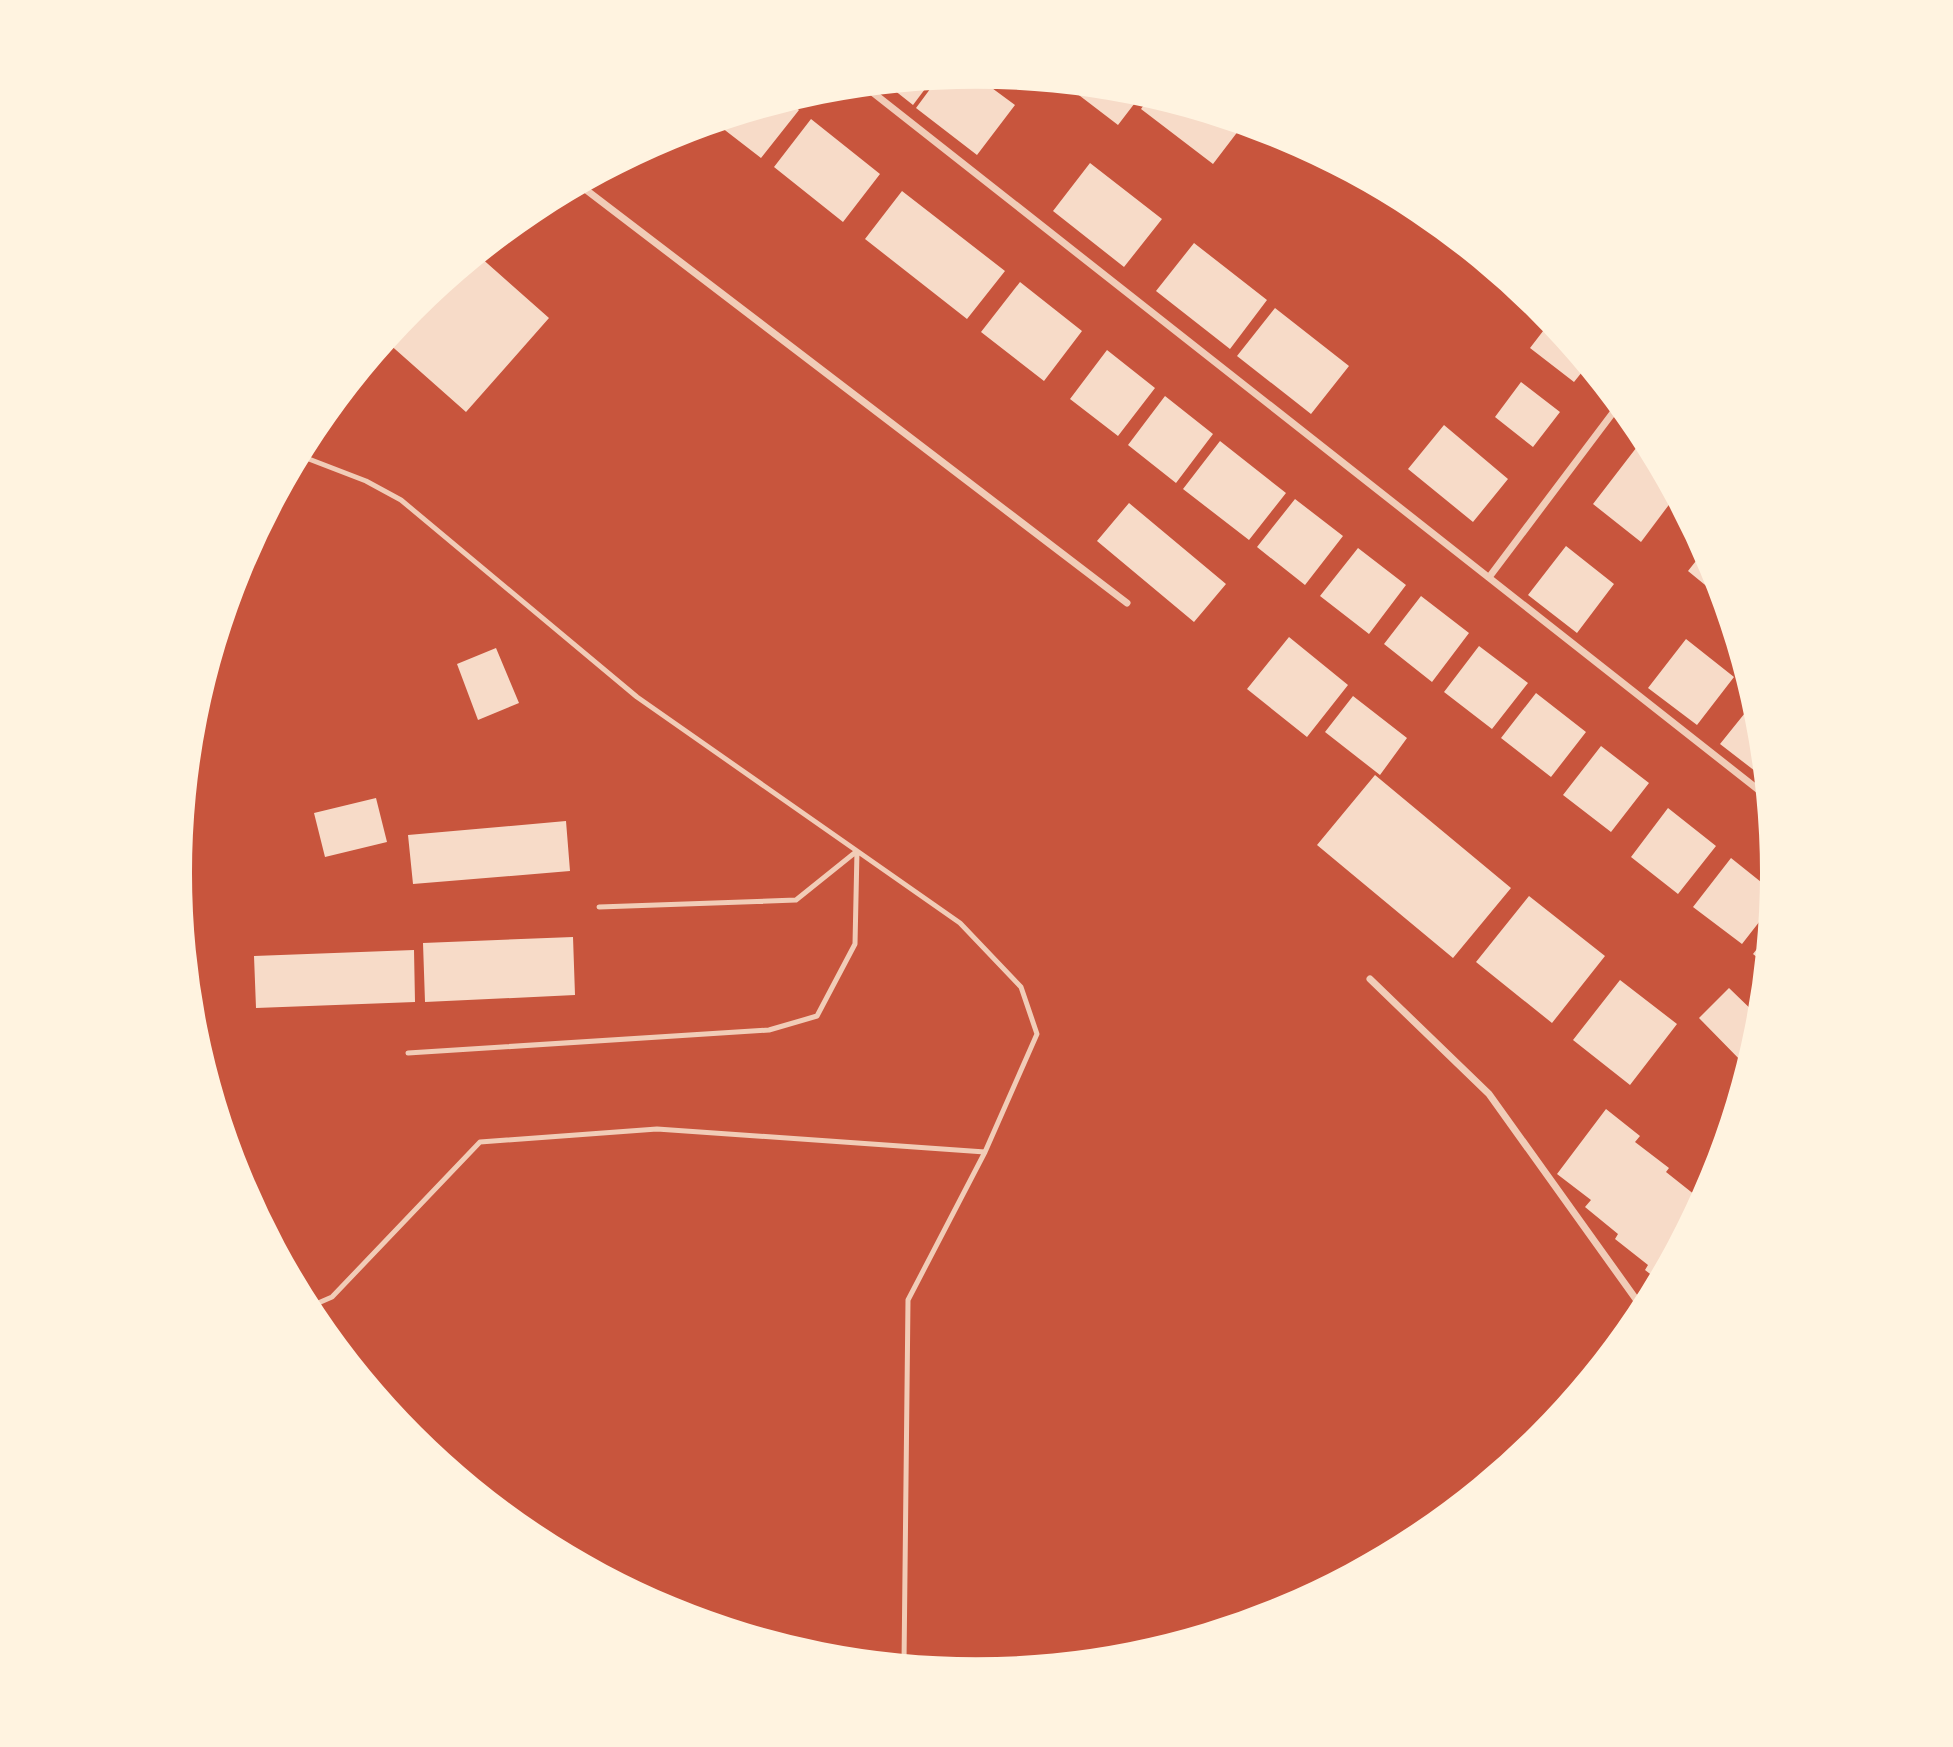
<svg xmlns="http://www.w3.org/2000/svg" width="1953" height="1747" viewBox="0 0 1953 1747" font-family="'Golos Text',sans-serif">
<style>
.building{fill:#f7dbc8}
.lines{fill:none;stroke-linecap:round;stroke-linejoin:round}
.service{stroke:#f1ccb7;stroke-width:5}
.minor{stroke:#f1ccb7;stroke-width:7}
</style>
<rect width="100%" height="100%" fill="#c8553d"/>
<path class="building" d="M977,77l38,28 -38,50 -61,-47 20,-27z
M931,81l-18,24 -24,-19z
M1067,86l65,6 9,3 -23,30z
M1149,98l41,12 52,16 -29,38 -72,-55z
M789,102l10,8 -38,48 -44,-34z
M811,119l69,55 -37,48 -69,-55z
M1090,163l72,56 -38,48 -71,-56z
M902,191l103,80 -38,48 -102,-80z
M1194,243l73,57 -37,49 -74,-58z
M479,256l70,62 -83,94 -79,-70 27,-32z
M1020,282l62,49 -38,50 -63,-49z
M1275,308l74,58 -38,48 -74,-58z
M1550,322l36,45 -12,15 -44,-34z
M1107,350l48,38 -37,48 -48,-37z
M1521,382l39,30 -27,35 -38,-30z
M1165,396l48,38 -37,49 -48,-38z
M1444,425l64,54 -35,43 -65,-53z
M1643,439l31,59 -33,44 -48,-38z
M1220,441l66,52 -37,47 -66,-51z
M1295,499l48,37 -38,49 -48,-38z
M1129,503l97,81 -32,38 -97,-81z
M1566,546l48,38 -37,49 -49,-38z
M1358,548l48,37 -37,49 -49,-38z
M1703,552l10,17 8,29 -33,-27z
M1421,596l48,37 -37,49 -48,-38z
M1289,637l59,48 -41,52 -60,-48z
M1686,639l48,38 -37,48 -49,-37z
M1479,646l49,37 -36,46 -48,-37z
M496,648l23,55 -41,17 -21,-56z
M1536,693l50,39 -35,45 -50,-39z
M1353,696l54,42 -27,37 -55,-43z
M1753,703l5,16 6,59 -44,-34z
M1601,746l48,37 -38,49 -48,-37z
M1375,775l136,113 -58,70 -136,-113z
M376,798l11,44 -62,15 -11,-44z
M1668,808l48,38 -38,48 -47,-37z
M566,821l4,50 -157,13 -5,-49z
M1731,858l40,32 -1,18 -28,36 -49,-37z
M1529,896l76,60 -53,67 -76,-61z
M1767,936l-3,27 -11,-9z
M573,937l2,58 -150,7 -2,-59z
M414,950l1,52 -159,6 -2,-52z
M1620,980l57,44 -47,61 -57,-45z
M1729,988l30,29 -1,12 -12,37 -47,-48z
M1606,1109l34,27 -5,6 34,26 -3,4 34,27 -42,81 -13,-10 3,-5 -33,-26 3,-5 -33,-27 6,-7 -34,-26z"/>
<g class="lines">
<path class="service" d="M301,456l65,25 35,19 236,197 323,226 61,64 16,47 -52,118 -77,148 -4,363
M408,1053l361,-23 48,-14 38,-72 2,-93 -61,49 -197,7
M309,1307l23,-10 148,-155 177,-13 328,23"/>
<path class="minor" d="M867,88l898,707
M581,186l546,417
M1490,576l128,-170
M1370,979l119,115 154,215"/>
</g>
<path d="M0 0H1953V1747H0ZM192 873a784 784 0 1 1 1568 0a784 784 0 1 1-1568 0Z" fill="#fff3e0" fill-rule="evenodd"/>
</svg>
